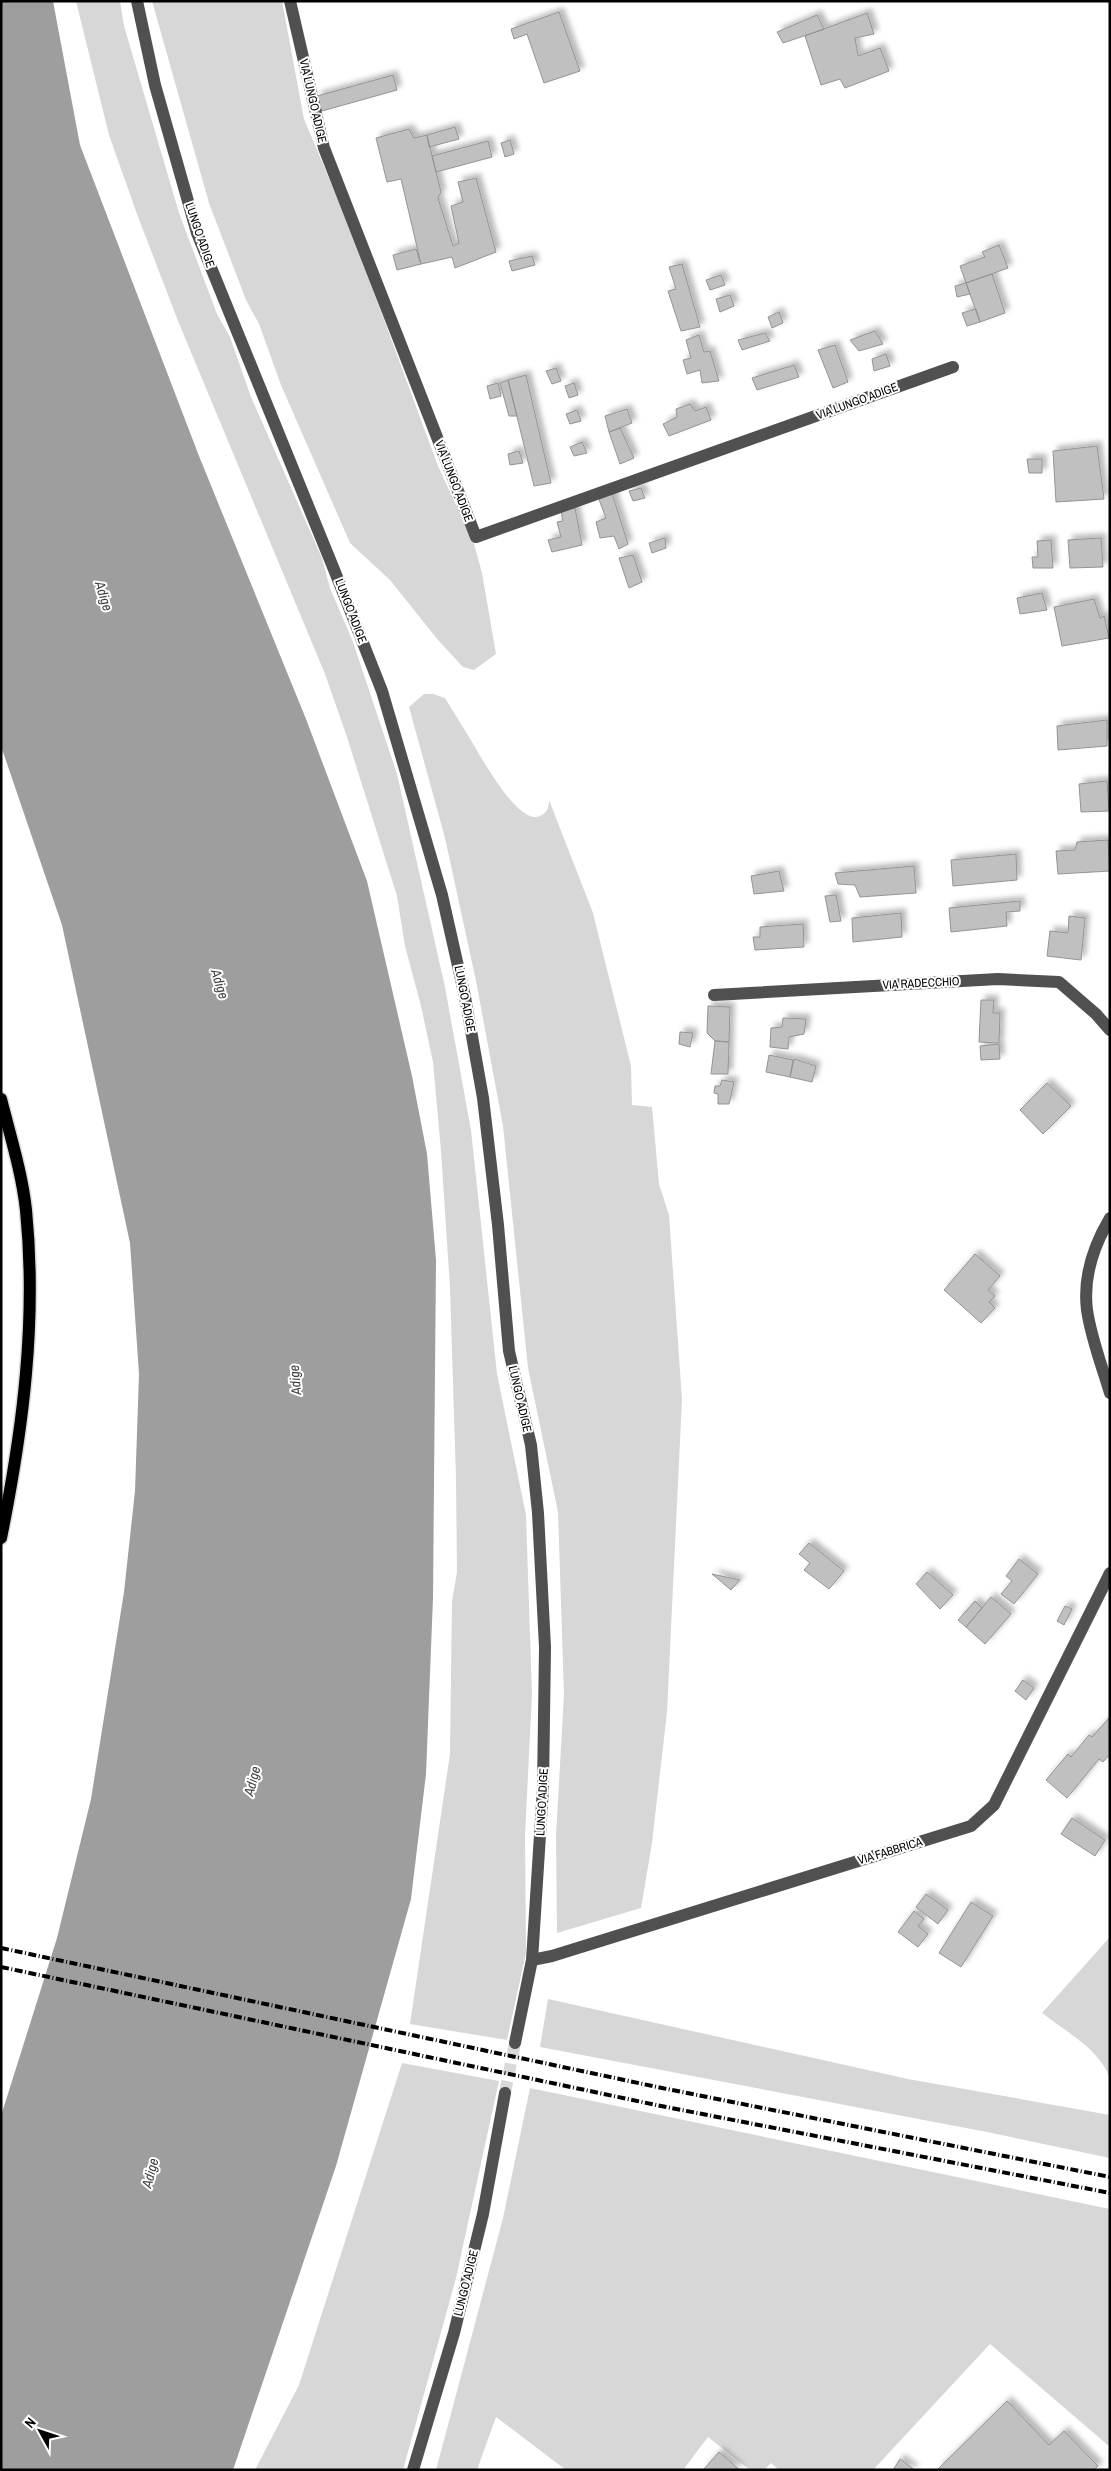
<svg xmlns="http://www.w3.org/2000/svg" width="1111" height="2471" viewBox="0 0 1111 2471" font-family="'Archivo Narrow',sans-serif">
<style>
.green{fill:#d7d7d7}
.water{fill:#9e9e9e}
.building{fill:#c0c0c0;stroke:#949494;filter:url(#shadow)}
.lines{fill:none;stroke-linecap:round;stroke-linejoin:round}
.minor-tunnel{stroke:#d9d9d9;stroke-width:12;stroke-dasharray:12 6;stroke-linecap:butt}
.major-casing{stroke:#dbdbdb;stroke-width:15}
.minor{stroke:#505050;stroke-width:12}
.major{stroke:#000;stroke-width:12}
.rail{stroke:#000;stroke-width:4;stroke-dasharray:8 2.5 1 2.5;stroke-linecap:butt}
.labels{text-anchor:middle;stroke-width:4;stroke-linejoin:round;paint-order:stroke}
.street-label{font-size:12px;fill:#000;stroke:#fff}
.water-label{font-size:14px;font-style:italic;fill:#3f3f3f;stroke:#fff}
</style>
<defs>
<filter id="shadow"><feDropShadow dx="4.5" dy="-4.5" stdDeviation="2.5" flood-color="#0004"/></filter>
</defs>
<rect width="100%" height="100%" fill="#fff"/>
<path class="green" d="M76,1h44l4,25 55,187 38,101 13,23 21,60 71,161 8,30 23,54 44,132 48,213 26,143 26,244 29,141 6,179 -7,142 1,117 -19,87 -97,-16 40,-270 2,-153 5,-29 -1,-94 -6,-191 -9,-136 -8,-89 -12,-56 -16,-60 -8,-50 -50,-159 -22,-63 -147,-353 -41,-107 -28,-79z
M152,1h130l22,118 48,114 86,233 18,39 13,21 13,47 14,81 -22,16 -11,-3 -25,-27 -48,-60 -40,-37 -69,-158 -22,-61 -13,-24 -37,-97z
M424,694h9l12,4c8,13 16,26 24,39 10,16 49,90 71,79 7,-3 9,-9 9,-16l44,113 38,153 1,39 20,2 7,77 10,31 13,184 -15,313 -15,131 -11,65 -84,25 -1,-97 8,-142 -6,-182 -30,-144 -25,-242 -27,-145 -31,-143 -36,-131z
M1110,1937v142c-9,-29 -45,-48 -68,-66z
M548,1999l360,80 202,36v43l-123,-26 -447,-85z
M402,2063l97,18 -43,197 -53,192h-148l44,-85z
M530,2088l580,121v238l-120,-103 -117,126h-94l-8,-7 -7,7h-14l-42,-33 -25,33h-117l-70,-53 -19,53h-41l67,-252z"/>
<path class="water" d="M1,1h52l27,144 119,311 107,263 61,162 45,195 15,78 9,106 -3,338 -7,176 -15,125 -75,267 -103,304h-232v-354l56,-178 34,-139 33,-207 11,-101 4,-117 -9,-131 -68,-318 -61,-179z"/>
<path class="building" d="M559,12l21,59 -36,12 -17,-49 -13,5 -3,-10z
M867,13l7,21 -19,4 3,18 22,-8 9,23 -44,17 -5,-9 -19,6 -16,-49z
M817,15l7,14 -41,14 -6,-11z
M393,75l4,15 -75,21 -5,-15z
M455,127l4,12 -30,8 -2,-12z
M409,129l5,9 13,-3 14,57 -3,6 15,48 6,-3 -8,-37 12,-4 -5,-20 18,-4 20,74 -41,16 -3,-11 -31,7 -20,-85 -14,3 -11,-44z
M510,140l4,14 -9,3 -4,-14z
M488,141l4,16 -56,15 -4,-16z
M999,245l9,23 -42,15 -6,-17 25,-9 -3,-5z
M416,249l5,15 -24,6 -4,-15z
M532,256l3,9 -23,6 -3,-10z
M682,264l18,63 -19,4 -13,-40 8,-2 -7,-22z
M992,274l13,39 -25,9 -14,-39z
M721,275l4,10 -15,5 -4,-10z
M966,283l4,11 -13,3 -2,-11z
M730,295l4,11 -14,6 -4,-13z
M976,309l4,13 -13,4 -5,-13z
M779,312l4,11 -11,5 -4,-11z
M875,331l8,13 -24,7 -9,-11z
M765,333l5,8 -28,9 -4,-10z
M699,335l5,17 6,-1 9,30 -17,2 -2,-13 -13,4 -4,-14 8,-2 -5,-18z
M835,345l13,37 -15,6 -15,-38z
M886,354l4,12 -16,5 -2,-12z
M794,365l5,12 -42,13 -5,-12z
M556,368l5,13 -9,3 -6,-13z
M526,375l25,108 -17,3 -26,-106z
M508,380l9,36h-8l-9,-33z
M498,383l3,13 -11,3 -3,-13z
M574,383l4,12 -9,3 -4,-12z
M690,404l5,7 11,-4 5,13 -42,16 -6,-12 14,-7 -1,-8z
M627,409l5,14 -23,9 -4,-16z
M577,410l4,11 -11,3 -4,-10z
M620,428l14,30 -14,6 -11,-32z
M582,442l5,11 -13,3 -4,-9z
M1097,446l7,53 -48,3 -3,-51z
M519,451l4,12 -13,2 -2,-11z
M1027,459h15v14h-13z
M641,488l4,10 -12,3 -4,-10z
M612,493l16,51 -9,5 -5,-13 -14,2 -4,-16 10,-4 -8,-21z
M575,508l7,37 -30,7 -4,-12 13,-3 -4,-15 6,-1 -2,-10z
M665,538l1,10 -14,5 -3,-10z
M1101,538l2,29 -33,1 -2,-28z
M1051,540l2,28h-20l-1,-11h6l-1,-16z
M633,555l9,27 -13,6 -10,-30z
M1042,593l5,17 -27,4 -3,-16z
M1094,599l6,19 4,-2 5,22 -47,8 -8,-39z
M1107,720v26l-49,4 -1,-24z
M1107,781l2,30 -28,1 -2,-28z
M1108,840l2,31 -52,3 -2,-23 19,-1 2,-8z
M1016,854l1,26 -64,6 -2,-26z
M914,866l2,27 -56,4 -5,-12 -17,-1 -3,-11z
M779,871l5,20 -30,3 -3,-18z
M836,895l5,26 -11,1 -5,-26z
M1020,901v10l-14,1 1,14 -56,6 -2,-24z
M901,913l1,24 -49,5 -1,-24z
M1069,916l16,2 -4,42 -34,-4 3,-25 18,2z
M803,924l1,23 -49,3 -2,-13h7v-10z
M981,1000h13l-1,13h7l-1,30 -20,-1z
M708,1006l22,1 -1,35 -14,-1 -8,-8z
M783,1018l23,1 -2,15 -15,3 -1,12 -18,-2 1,-19 11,-1z
M680,1032l13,1 -3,14 -11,-3z
M715,1041l14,1 -1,32h-17z
M999,1044l1,15 -19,1 -1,-14z
M769,1055l24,5 -3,17 -24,-5z
M794,1059l22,7 -4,16 -22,-5z
M722,1080l12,2 -5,22h-11v-10l-4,-1 1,-7h5z
M1047,1083l24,23 -28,28 -23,-24z
M975,1254l25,22 -12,14 7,6 -6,6 6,6 -14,15 -37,-33z
M809,1543l35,28 -15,18 -25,-19 6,-7 -11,-9z
M1019,1559l19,15 -24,30 -13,-10 11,-13 -6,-5z
M927,1572l26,23 -13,14 -24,-25z
M712,1574l28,6 -9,10z
M991,1597l20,17 -26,30 -19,-17z
M975,1601l7,7 -16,19 -8,-7z
M1065,1606l7,3 -8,16 -7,-4z
M1023,1680l11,8 -8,12 -11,-9z
M1109,1718l1,36 -7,8 -4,-3 -32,39 -21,-18 22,-26 3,3 18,-22 3,2z
M1072,1818l33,22 -10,16 -34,-22z
M926,1894l22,16 -10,14 -22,-17z
M971,1902l22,14 -32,51 -22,-14z
M914,1911l10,8 -6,7 10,8 -10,13 -20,-15z
M1007,2401l42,44 15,-14 34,35 -4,4h-157z
M719,2452l21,18h-37z
M900,2459l15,11h-22z"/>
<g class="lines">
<path class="minor-tunnel" d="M505,2093l10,-50"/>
<g class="major-casing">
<path id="major" d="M1,1099c9,36 21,74 25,111 11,111 -3,219 -25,328"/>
</g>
<path class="minor" d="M137,1l18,84 42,148 138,339 47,119 60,204 23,102 18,101 15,127 11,126 22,94 7,68 7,134 -2,141 -11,172 -17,83
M290,1l34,147 152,389 477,-170
M714,995l284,-16 61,3 37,32 14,16
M1110,1218c-16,27 -27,60 -23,92 4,28 15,56 23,83
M532,1960l20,-4 419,-130 23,-21 116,-232
M413,2470l41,-137 29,-119 22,-121"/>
<use href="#major" class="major"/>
<path class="rail" d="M1,1948l661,140 448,89
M1,1967l660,139 449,87"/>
</g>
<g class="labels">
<g class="street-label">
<text transform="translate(313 101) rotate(77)" y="4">VIA LUNGO ADIGE</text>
<text transform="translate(200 235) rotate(71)" y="4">LUNGO ADIGE</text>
<text transform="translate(857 401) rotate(-20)" y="4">VIA LUNGO ADIGE</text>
<text transform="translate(454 481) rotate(69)" y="4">VIA LUNGO ADIGE</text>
<text transform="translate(351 611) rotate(69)" y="4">LUNGO ADIGE</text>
<text transform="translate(921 983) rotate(-3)" y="4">VIA RADECCHIO</text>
<text transform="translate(465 999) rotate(79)" y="4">LUNGO ADIGE</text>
<text transform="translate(520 1399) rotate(77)" y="4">LUNGO ADIGE</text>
<text transform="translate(542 1802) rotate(-87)" y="4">LUNGO ADIGE</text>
<text transform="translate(890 1851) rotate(-17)" y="4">VIA FABBRICA</text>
<text transform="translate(466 2283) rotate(-76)" y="4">LUNGO ADIGE</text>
</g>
<g class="water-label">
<text transform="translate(104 596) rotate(73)" y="5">Adige</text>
<text transform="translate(220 984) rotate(73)" y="5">Adige</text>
<text transform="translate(295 1380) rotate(-95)" y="5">Adige</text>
<text transform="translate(252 1781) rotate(-75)" y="5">Adige</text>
<text transform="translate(150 2173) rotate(-75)" y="5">Adige</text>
</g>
</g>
<rect width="1111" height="2471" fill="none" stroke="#000000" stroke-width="5"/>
<g transform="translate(40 2431) rotate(310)" stroke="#ffffff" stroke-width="4" paint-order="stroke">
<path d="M0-4L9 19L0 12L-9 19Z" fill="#000000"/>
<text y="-8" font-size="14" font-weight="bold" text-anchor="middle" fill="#000000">N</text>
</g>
</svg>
